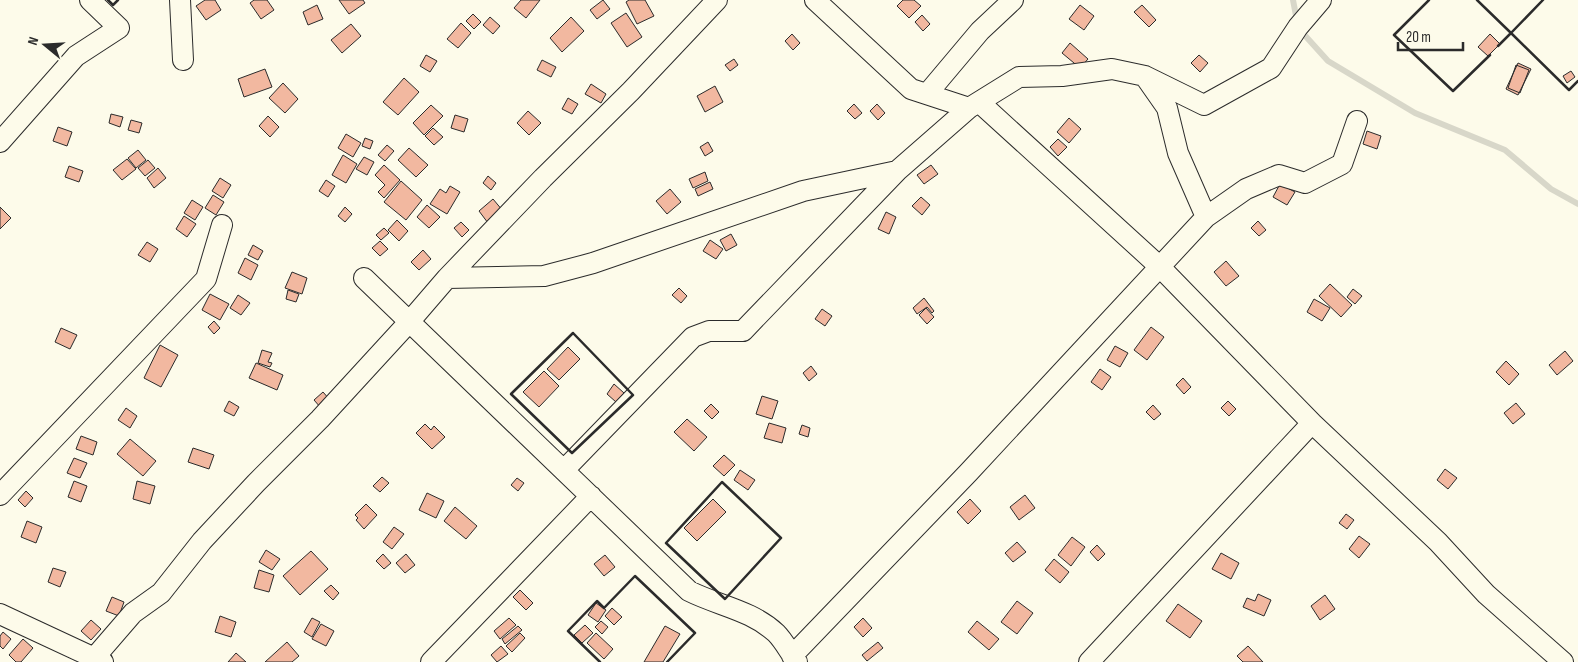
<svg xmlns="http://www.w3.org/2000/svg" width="1578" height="662" viewBox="0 0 1578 662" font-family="'Sofia Sans Condensed',sans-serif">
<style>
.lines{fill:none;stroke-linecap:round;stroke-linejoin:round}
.stream{stroke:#d8d7c9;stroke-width:6}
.building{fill:#f2b8a0;stroke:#2b2b2b}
.minor-casing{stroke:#2b2b2b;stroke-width:22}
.minor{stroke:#fdfbea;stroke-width:20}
.wall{stroke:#2b2b2b;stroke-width:2.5}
</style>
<rect width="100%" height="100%" fill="#fdfbea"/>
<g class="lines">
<path class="stream" d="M1293,0l4,21
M1300,30l28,31 87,52 90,37 46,39 27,15"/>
</g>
<path class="building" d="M205,0h10l6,10 -15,10 -10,-14z
M254,0h13l7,10 -13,9 -11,-16z
M339,0h24l2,3 -16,11z
M521,0h19l-14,18 -12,-10z
M603,0l7,9 -13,10 -7,-9z
M629,0h16l9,16 -17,8 -11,-22z
M903,0h11l7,6 -12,12 -12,-12z
M317,5l6,14 -15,6 -5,-13z
M1080,5l14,11 -10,14 -15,-11z
M1142,5l14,15 -7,7 -15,-15z
M626,13l16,24 -15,10 -16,-24z
M473,14l8,8 -7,7 -8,-8z
M922,15l8,9 -7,7 -8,-9z
M490,17l10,9 -7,8 -10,-9z
M571,17l13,14 -22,21 -12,-14z
M461,23l10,10 -13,15 -11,-9z
M351,24l10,12 -19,17 -11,-13z
M792,34l8,9 -7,7 -8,-9z
M1490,34l10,10 -12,12 -10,-9z
M1070,43l18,16 -8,9 -18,-15z
M426,55l11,6 -7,11 -10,-6z
M1199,55l9,8 -8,9 -9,-9z
M734,59l4,6 -8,6 -5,-6z
M542,60l14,7 -5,10 -14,-7z
M1518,63l13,6 -13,26 -12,-6z
M1516,65l13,5 -9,23 -12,-5z
M265,69l7,18 -28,10 -6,-18z
M1571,71l4,6 -8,6 -4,-7z
M404,78l15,14 -21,23 -15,-13z
M283,83l15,16 -13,14 -16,-15z
M591,84l15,10 -5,9 -16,-9z
M715,86l8,16 -18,10 -8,-16z
M568,98l10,6 -6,10 -10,-5z
M854,104l8,9 -7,6 -8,-8z
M877,104l8,9 -7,7 -8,-9z
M431,105l12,11 -19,19 -11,-12z
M528,111l13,12 -12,12 -12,-12z
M111,114l12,3 -3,10 -11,-4z
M455,115l13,4 -4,13 -13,-4z
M268,116l11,11 -9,10 -11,-11z
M1069,118l12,11 -12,14 -12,-11z
M131,120l11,3 -3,10 -11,-3z
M58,127l14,5 -5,14 -14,-5z
M433,128l10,9 -9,8 -9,-9z
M1367,131l14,5 -4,13 -14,-5z
M346,134l15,9 -8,14 -15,-9z
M365,138l8,3 -3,8 -8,-3z
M1058,139l9,8 -9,9 -8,-9z
M708,142l5,9 -8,5 -5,-9z
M387,145l7,6 -9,10 -7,-6z
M409,148l19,17 -12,12 -18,-17z
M138,150l8,10 -10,8 -8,-10z
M343,155l14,9 -11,19 -14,-8z
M364,157l10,5 -7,13 -11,-6z
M127,159l9,10 -14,11 -9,-10z
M148,160l7,8 -10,8 -7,-8z
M384,165l16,15 -16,18 -6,-6 7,-7 -10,-10z
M931,165l7,9 -14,10 -7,-9z
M69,166l14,5 -4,11 -14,-5z
M158,168l8,10 -12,10 -7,-10z
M705,172l3,9 -15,7 -4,-9z
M488,176l8,7 -5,7 -8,-7z
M220,178l11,7 -8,13 -11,-7z
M326,180l9,6 -7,11 -9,-6z
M401,181l21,19 -16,20 -22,-18z
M710,182l3,7 -15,7 -3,-7z
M1280,184l15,8 -8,13 -14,-8z
M450,186l10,6 -13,22 -17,-10 10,-15 6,4z
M670,189l11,13 -14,12 -11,-13z
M213,195l11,7 -8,13 -11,-7z
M921,197l9,8 -8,10 -10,-9z
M493,199l10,12 -15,12 -9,-12z
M192,200l11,7 -8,13 -11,-7z
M427,205l13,12 -11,11 -12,-11z
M0,207l11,11 -11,11z
M345,207l7,7 -7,8 -7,-6z
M886,212l10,5 -7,17 -11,-5z
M184,216l12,8 -9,13 -11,-8z
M397,220l11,11 -9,10 -11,-11z
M1258,221l8,9 -7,6 -8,-8z
M461,222l8,8 -7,7 -8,-9z
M384,228l5,5 -8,7 -5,-5z
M731,234l6,11 -11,6 -6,-11z
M710,240l13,9 -7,10 -13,-8z
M380,241l8,8 -8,7 -8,-8z
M147,242l11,7 -8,13 -12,-7z
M253,245l10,6 -5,9 -10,-5z
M423,250l8,9 -12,11 -8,-8z
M245,258l13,7 -7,15 -13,-7z
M1226,261l13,15 -13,10 -12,-14z
M292,272l15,6 -5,16 -17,-6z
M1330,284l22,21 -11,12 -22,-21z
M679,288l8,8 -6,7 -9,-8z
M1353,289l9,7 -7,8 -8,-7z
M288,290l11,4 -3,8 -10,-3z
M210,294l19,10 -9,16 -18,-10z
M238,295l12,8 -9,12 -11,-7z
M924,298l10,13 -2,2 -5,-6 -10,7 -4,-6z
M1314,299l16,9 -8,13 -15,-9z
M926,308l8,9 -7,7 -8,-9z
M822,309l10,7 -7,10 -10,-7z
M214,321l6,7 -6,6 -6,-7z
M1151,327l13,10 -17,23 -13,-10z
M61,328l16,7 -7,14 -15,-7z
M160,345l18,10 -17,32 -17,-9z
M1115,346l13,7 -8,14 -13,-7z
M568,347l12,12 -21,21 -12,-11z
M262,350l10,3 -4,9 4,1 -2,4 -12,-4z
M1565,351l8,10 -16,14 -8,-10z
M1506,361l13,13 -10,11 -13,-13z
M256,363l27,12 -6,15 -28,-12z
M811,366l6,8 -8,7 -6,-8z
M1100,369l11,8 -9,13 -11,-8z
M544,371l15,15 -20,21 -16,-15z
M1183,378l8,9 -7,7 -8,-9z
M614,384l10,9 -8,9 -9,-8z
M323,392l7,8 -9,8 -7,-8z
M762,396l16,5 -6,18 -16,-5z
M229,401l10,6 -5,9 -10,-5z
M1228,401l8,8 -7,7 -8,-8z
M1516,403l9,11 -12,10 -9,-11z
M711,404l8,8 -7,7 -8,-8z
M1153,405l8,9 -7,6 -8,-8z
M126,408l11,8 -7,12 -12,-8z
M687,419l20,18 -13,14 -20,-19z
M769,423l17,5 -4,15 -18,-5z
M425,424l6,6 3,-4 11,11 -13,12 -16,-16z
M802,425l8,3 -2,9 -9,-3z
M81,436l16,6 -4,13 -17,-6z
M130,439l26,22 -13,15 -26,-22z
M193,448l21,7 -5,14 -21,-7z
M724,455l11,10 -11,11 -11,-10z
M74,458l13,5 -7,15 -13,-5z
M1445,469l12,9 -9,11 -11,-9z
M740,470l15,10 -7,10 -14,-10z
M382,477l7,6 -9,9 -7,-6z
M517,478l7,5 -6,8 -7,-6z
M74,481l13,5 -6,16 -13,-5z
M137,481l18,5 -5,18 -17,-5z
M26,491l7,7 -8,9 -7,-7z
M427,493l17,8 -8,17 -17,-8z
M1025,495l10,13 -16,12 -9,-13z
M713,499l13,13 -29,29 -13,-13z
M970,499l11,12 -13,13 -11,-12z
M366,504l11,11 -13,14 -8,-9 2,-2 -3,-3z
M455,507l22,19 -11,13 -22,-18z
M1346,514l8,6 -7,9 -8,-6z
M27,521l15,6 -6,16 -15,-6z
M394,527l10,7 -12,15 -9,-7z
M1359,536l11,8 -11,14 -10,-9z
M1072,537l13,10 -14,19 -13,-11z
M1017,542l9,10 -13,10 -8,-9z
M1097,545l8,9 -7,7 -8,-9z
M266,550l14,9 -8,11 -13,-8z
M311,551l17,18 -28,26 -17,-19z
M1221,553l18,10 -8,16 -19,-10z
M383,554l8,9 -7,6 -8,-8z
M406,554l9,11 -10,8 -9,-10z
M605,555l10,12 -11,9 -10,-12z
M1054,559l15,13 -9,11 -15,-13z
M53,568l13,4 -6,15 -12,-5z
M259,570l15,5 -5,17 -15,-4z
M331,585l8,8 -6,7 -9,-9z
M520,590l13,13 -7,7 -13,-13z
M1258,594l13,6 -7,16 -21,-9 4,-9 8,3z
M1325,595l10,14 -15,11 -9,-14z
M112,597l12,5 -5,14 -13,-5z
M1017,601l16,12 -16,21 -16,-12z
M596,603l10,7 -8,12 -10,-7z
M1178,604l24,17 -12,17 -24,-17z
M612,608l10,9 -8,8 -9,-9z
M220,616l16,6 -5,15 -16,-5z
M312,618l8,4 -8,15 -8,-5z
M509,618l7,7 -16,14 -6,-8z
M863,618l9,10 -9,9 -9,-10z
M91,620l10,9 -10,11 -10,-9z
M601,621l7,6 -6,7 -7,-7z
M977,621l22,18 -10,11 -21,-18z
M321,624l13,7 -8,15 -14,-7z
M585,625l8,8 -11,10 -8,-8z
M518,626l4,4 -17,14 -3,-5z
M665,626l15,8 -17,28h-19z
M3,632l8,7 -8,10 -3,-3v-10z
M520,633l5,5 -13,14 -6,-6z
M596,633l17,16 -9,10 -17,-16z
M23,639l10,9 -12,14h-5l-7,-7z
M287,642l12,14 -7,6h-27z
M878,642l5,6 -16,13 -5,-6z
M501,646l7,8 -11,8 -6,-7z
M1248,646l15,16h-20l-6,-6z
M236,653l10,9h-18z"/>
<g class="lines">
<g class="minor-casing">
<path id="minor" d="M180,0l3,60
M815,0l96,89 58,19
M1146,78l21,30 11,45 28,64
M927,94l53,-63 33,-31
M979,102l180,164 153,157 126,119 48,52 77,68
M0,142l76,-86 43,-28 -29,-28
M364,278l325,313c30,15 62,19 87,42 8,8 14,20 21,29
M447,278l97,-2 49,-13 210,-72 94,-20
M564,470l129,-133 16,-6h34l154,-160 72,-63 50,-31 43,-1 50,-7 33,7 59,29 67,-37 27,-41 23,-27
M0,495l206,-216 16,-54
M0,614l103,48
M792,656l176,-183 238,-256 40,-28 33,-14 26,8 37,-19 15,-43
M95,657l38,-44 28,-20 41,-52 54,-58 64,-64 90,-98 37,-43 96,-100 88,-87 86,-91
M431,662l160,-166
M1089,662l223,-239"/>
</g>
<use href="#minor" class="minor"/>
<path class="wall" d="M108,0l5,5 5,-5
M1429,0l-35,35 59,56 37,-36
M1477,0l34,33 -13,13
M1543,0l-32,33 58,57 9,-9
M573,333l60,62 -61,58 -61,-59z
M722,482l59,56 -56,61 -59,-56z
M600,662l-32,-31 29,-30 7,7 31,-32 60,57 -28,29"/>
</g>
<g transform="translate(45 45) rotate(288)" stroke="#fdfbea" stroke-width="4" paint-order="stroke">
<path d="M0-4L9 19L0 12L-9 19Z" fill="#2b2b2b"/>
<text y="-8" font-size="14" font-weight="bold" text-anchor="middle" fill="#2b2b2b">N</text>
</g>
<path d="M1398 42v8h65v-8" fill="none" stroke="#2b2b2b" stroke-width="2.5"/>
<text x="1406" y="42" font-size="15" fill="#2b2b2b" stroke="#fdfbea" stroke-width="4" paint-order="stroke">20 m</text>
</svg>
